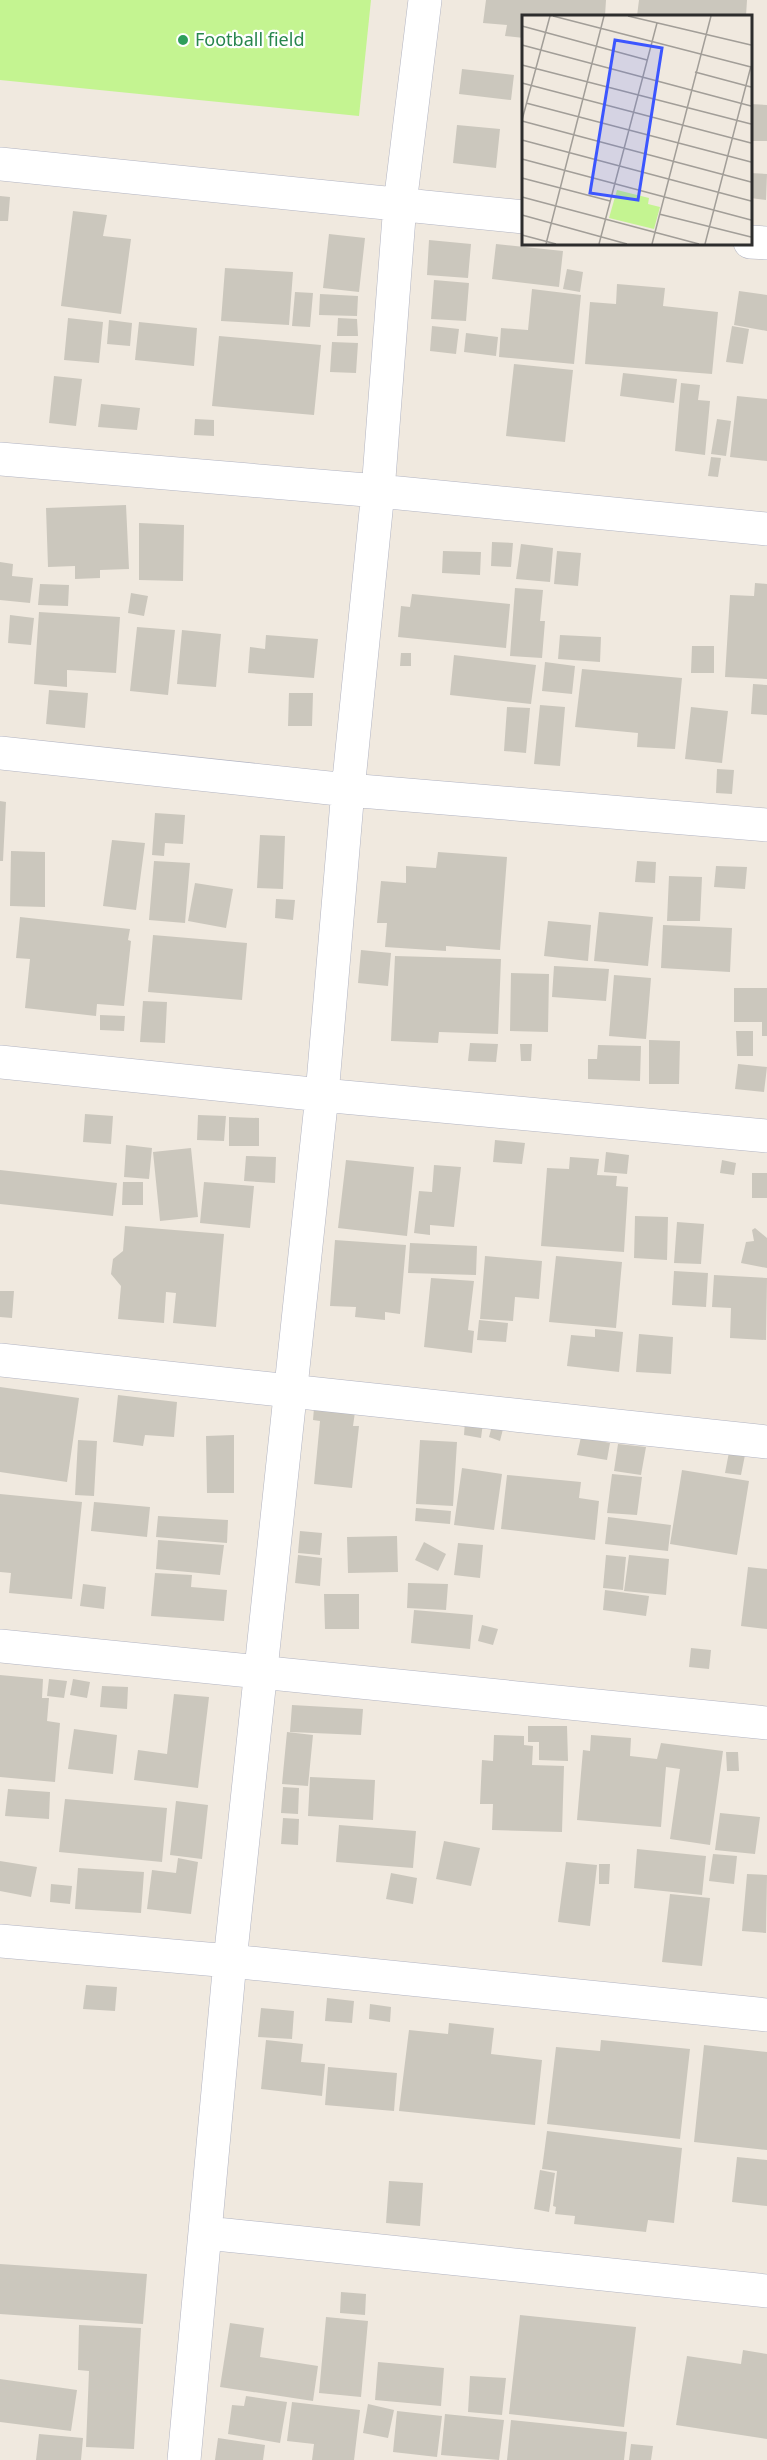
<svg xmlns="http://www.w3.org/2000/svg" width="767" height="2460" viewBox="0 0 767 2460" font-family="'Noto Sans',sans-serif">
<style>
.pitch{fill:#c4f491}
.building{fill:#cbc7bd}
.lines{fill:none;stroke-linecap:round;stroke-linejoin:round}
.minor-casing{stroke:#b2b4c2;stroke-width:34}
.minor{stroke:#fff;stroke-width:33}
.leisure-dot{fill:#2e9e5b;stroke:#fff;stroke-width:2}
.labels{text-anchor:middle;stroke-width:4.5;stroke-linejoin:round;paint-order:stroke}
.leisure-label{font-size:18px;fill:#27864d;stroke:#fff;text-anchor:start}
.inset-road{fill:none;stroke:#a29e98;stroke-width:1.5}
.view{fill:#3c56ff;fill-opacity:0.15;stroke:#3c56ff;stroke-width:3}
.inset-edge{fill:none;stroke:#2d2d2d;stroke-width:3}
</style>
<rect width="100%" height="100%" fill="#f0e9df"/>
<path class="pitch" d="M0,0h371l-12,116 -359,-36z"/>
<path class="building" d="M486,0h120l-1,16h-81v22l-19,-2 2,-11 -24,-2z
M639,0h108l-1,16h-109z
M462,69l52,6 -3,25 -52,-6z
M750,104l17,1v36h-17z
M457,125l43,4 -4,39 -43,-5z
M750,173l17,1 -1,26 -16,-2z
M0,196l10,1 -2,24h-8z
M73,211l34,4 -4,21 28,3 -10,75 -60,-8z
M329,234l36,4 -6,54 -36,-4z
M429,240l42,4 -3,34 -41,-3z
M496,244l67,7 -4,36 -67,-8z
M225,268l68,4 -4,53 -68,-4z
M567,269l16,3 -3,20 -17,-3z
M434,280l35,3 -3,38 -35,-2z
M617,284l48,4 -2,18 55,6 -6,62 -127,-10 5,-62 26,2z
M532,289l49,6 -7,69 -75,-7 2,-29 27,2z
M739,291l28,4v36l-33,-6z
M295,292l18,1 -3,34 -18,-1z
M320,294l38,2 -1,20 -38,-1z
M68,318l35,4 -4,41 -35,-3z
M338,318l19,1 1,17h-21z
M109,320l23,3 -2,23 -23,-2z
M139,322l58,6 -3,38 -59,-6z
M432,326l27,3 -3,25 -26,-3z
M732,326l17,3 -6,35 -17,-2z
M466,333l32,4 -2,19 -32,-4z
M219,336l102,9 -7,70 -102,-9z
M332,342l26,1 -2,30 -26,-1z
M514,364l59,6 -8,72 -59,-6z
M623,373l54,6 -3,24 -54,-7z
M54,376l28,3 -6,47 -27,-3z
M681,383l19,2 -2,15 12,1 -5,54 -30,-4z
M737,396l30,3v62l-37,-4z
M101,404l39,4 -3,22 -39,-3z
M195,419l19,1v16l-20,-1z
M717,419l14,2 -5,35 -15,-2z
M711,457l10,1 -3,19 -10,-1z
M126,505l3,64 -29,1v8l-25,1v-13l-27,1 -2,-59z
M139,523l45,2 -1,56 -44,-1z
M492,542l21,1 -2,24 -20,-1z
M521,544l32,4 -3,34 -34,-3z
M443,551l38,1 -1,23 -38,-2z
M557,551l24,2 -3,33 -24,-2z
M0,562l13,2 -1,12 21,2 -3,25 -30,-3z
M755,583l12,1v95l-42,-2 5,-82 24,1z
M40,584l29,1 -1,21 -30,-1z
M515,588l28,2 -3,31h5l-3,37 -32,-2z
M131,593l17,3 -4,20 -16,-3z
M412,594l98,10 -4,44 -108,-11 3,-31 9,1z
M39,612l81,5 -4,56 -49,-3v17l-33,-3z
M10,615l24,3 -3,27 -23,-2z
M137,627l38,3 -7,65 -38,-4z
M182,630l39,4 -5,53 -39,-3z
M266,635l52,4 -4,39 -66,-5 2,-26 15,2z
M560,635l41,2 -1,25 -42,-3z
M692,646h22v27h-23z
M401,653h10v13h-11z
M454,655l82,10 -5,39 -81,-9z
M545,662l30,4 -3,28 -30,-3z
M582,669l100,9 -7,71 -38,-2 1,-14 -63,-6z
M753,684l14,1v30l-16,-1z
M49,690l39,3 -3,35 -39,-4z
M289,693h24l-1,33h-24z
M540,705l25,2 -5,59 -26,-2z
M507,707l23,1 -4,45 -22,-2z
M691,707l37,4 -6,52 -37,-4z
M717,769l17,1 -2,24 -16,-1z
M0,801l6,1 -3,59h-3z
M155,813l30,2 -2,29 -18,-1 -1,13 -12,-1z
M260,835l25,1 -2,53 -26,-1z
M112,840l33,3 -9,67 -33,-4z
M11,851l34,1v55l-35,-1z
M438,852l69,5 -7,93 -54,-4v5l-61,-4 2,-24h-10l4,-42 25,2v-17l30,2z
M154,861l36,2 -5,60 -36,-3z
M637,861l19,1 -1,21 -20,-1z
M716,866l31,1 -2,22 -31,-2z
M669,876l33,1 -2,44h-33z
M195,883l38,6 -7,39 -38,-7z
M276,899l19,1 -2,20 -18,-2z
M599,912l54,5 -5,49 -54,-5z
M20,917l110,12 -2,11 3,1 -7,65 -27,-2 -1,12 -71,-8 5,-49 -14,-1z
M548,921l43,4 -3,36 -44,-5z
M663,925l69,3 -2,44 -69,-4z
M153,935l94,8 -5,57 -94,-8z
M361,950l30,3 -3,33 -30,-3z
M395,956l106,3 -3,75 -59,-2 -1,11 -47,-2z
M554,966l55,3 -3,32 -54,-4z
M511,973l38,1 -1,58 -38,-1z
M614,975l37,3 -5,61 -37,-3z
M734,988h33v48h-5v-14h-28z
M143,1001l24,1 -2,41 -25,-1z
M100,1015l25,1 -1,15 -24,-1z
M736,1031h17v25h-16z
M649,1040l31,1 -1,43h-30z
M470,1043l28,1 -2,18 -28,-1z
M520,1044h12l-1,17h-10z
M598,1045l43,1 -1,35 -52,-2v-20h9z
M738,1064l29,3 -3,25 -29,-3z
M85,1114l28,2 -2,28 -28,-2z
M198,1115l28,1 -2,25 -27,-1z
M229,1117l30,1v28h-30z
M495,1140l30,3 -3,21 -29,-2z
M126,1145l26,3 -3,31 -25,-2z
M191,1148l7,69 -38,4 -7,-69z
M606,1152l23,3 -2,19 -23,-2z
M246,1156l30,1 -1,26 -31,-2z
M570,1157l29,2 -2,16 20,1 -1,10 12,1 -4,65 -83,-6 6,-78 22,1z
M346,1160l68,7 -7,69 -69,-8z
M722,1160l14,3 -2,12 -14,-2z
M434,1165l27,2 -7,60 -24,-2v10l-16,-2 5,-42 13,1z
M0,1170l117,13 -4,33 -113,-12z
M752,1173h15v25h-15z
M123,1182h20v23h-21z
M204,1182l50,4 -4,42 -50,-5z
M635,1216l33,1 -1,43 -33,-2z
M677,1222l27,2 -3,40 -27,-1z
M125,1226l99,8 -8,93 -43,-4 3,-30 -10,-1 -2,31 -46,-4 3,-33 -10,-12 2,-15 10,-8z
M755,1228l12,10v30l-26,-5 5,-21 8,-1 -2,-11z
M335,1240l71,5 -6,69 -15,-2v8l-30,-3 1,-10 -26,-1z
M410,1243l67,3 -1,29 -68,-2z
M485,1256l57,5 -3,38 -24,-2 -2,24 -33,-2z
M556,1256l66,6 -6,66 -67,-6z
M674,1271l34,2 -2,34 -34,-2z
M714,1275l53,3 -1,62 -36,-2 1,-30 -19,-1z
M431,1278l43,3 -6,49 6,1 -2,22 -48,-6z
M0,1291h14l-2,27 -12,-1z
M479,1320l29,3 -2,19 -29,-2z
M595,1329l28,3 -4,40 -52,-6 4,-31 24,2z
M639,1334l34,3 -2,37 -35,-2z
M0,1387l79,11 -12,84 -67,-10z
M118,1395l59,7 -3,35 -29,-2 -2,11 -30,-4z
M314,1408l41,4 -2,14h6l-7,62 -38,-4 6,-63 -7,-1z
M465,1421l18,2 -2,15 -17,-3z
M492,1426l11,3 -3,12 -11,-4z
M234,1435v58h-27l-1,-57z
M581,1437l29,6 -3,17 -30,-5z
M78,1440l19,1 -3,55 -19,-1z
M420,1440l37,2 -4,64 -37,-2z
M618,1444l28,3 -5,28 -27,-4z
M729,1452l16,3 -4,20 -16,-2z
M462,1468l40,6 -8,56 -40,-5z
M682,1470l67,11 -12,74 -67,-11z
M612,1474l30,3 -5,38 -30,-2z
M507,1475l74,7 -2,16 20,3 -4,39 -94,-11z
M0,1494l82,8 -10,97 -63,-6 2,-20 -11,-1z
M94,1502l56,5 -3,30 -56,-6z
M416,1508l35,3 -1,13 -35,-3z
M158,1516l70,4 -1,23 -71,-6z
M608,1517l63,8 -3,26 -63,-7z
M300,1531l22,2 -2,22 -22,-2z
M397,1536l1,36 -50,1 -1,-36z
M158,1540l66,5 -4,30 -64,-6z
M424,1542l22,12 -8,17 -23,-11z
M458,1543l25,2 -3,33 -26,-3z
M298,1555l24,3 -2,28 -25,-3z
M606,1555l20,2 -3,33 -20,-2z
M629,1555l40,4 -3,36 -42,-4z
M748,1567l19,2v60l-26,-3z
M155,1573l37,2 -1,12 36,3 -3,31 -73,-5z
M408,1583l40,1 -2,26 -39,-2z
M83,1584l23,3 -2,22 -24,-3z
M605,1590l44,6 -3,20 -43,-6z
M324,1594h35v35h-34z
M414,1610l59,5 -3,34 -59,-6z
M482,1625l16,4 -5,16 -15,-4z
M691,1648l20,2 -2,19 -20,-2z
M0,1675l43,4 -1,19h7l-2,23 13,2 -5,59 -55,-5z
M49,1679l18,2 -3,17 -17,-2z
M73,1679l17,3 -3,16 -17,-3z
M102,1686l26,1 -1,22 -27,-2z
M174,1694l35,3 -11,91 -64,-8 4,-30 29,4z
M292,1705l71,4 -2,26 -71,-3z
M528,1726h39l1,35 -29,-1v-18h-11z
M74,1729l43,6 -4,39 -45,-5z
M287,1732l26,3 -5,51 -26,-2z
M494,1735l30,1v9l9,1 -1,19 32,1 -2,66 -70,-2 1,-26h-13l2,-44 11,1z
M591,1735l40,3 -1,18 27,3 4,-16 62,8 -13,94 -40,-6 10,-70 -14,-2 -5,60 -84,-7 6,-70 7,1z
M726,1752h12l1,19h-12z
M310,1777l65,3 -2,40 -65,-4z
M283,1787l16,1 -1,26 -17,-1z
M8,1789l42,3 -1,27 -44,-3z
M65,1799l102,9 -5,54 -103,-10z
M176,1801l32,4 -6,54 -32,-4z
M720,1813l40,4 -5,37 -40,-4z
M283,1818l16,1 -1,26 -17,-1z
M339,1825l77,6 -3,37 -77,-6z
M444,1841l36,7 -9,38 -35,-7z
M637,1849l69,7 -4,39 -68,-7z
M713,1854l24,2 -3,28 -25,-3z
M178,1858l20,4 -7,52 -44,-5 5,-39 24,3z
M0,1861l37,6 -6,30 -31,-6z
M566,1862l31,3 -7,61 -32,-4z
M599,1864h11l-1,20h-10z
M78,1868l66,4 -3,41 -66,-4z
M391,1873l26,5 -4,26 -27,-5z
M747,1874l20,1 -1,58 -24,-2z
M51,1884l21,2 -2,18 -20,-2z
M670,1894l40,4 -8,68 -40,-4z
M86,1985l31,2 -2,24 -32,-2z
M327,1998l27,3 -2,22 -27,-2z
M370,2004l21,3 -1,15 -21,-3z
M261,2008l33,3 -2,28 -34,-2z
M449,2023l45,5 -3,26 51,6 -7,65 -136,-14 10,-81 39,4z
M266,2040l37,4 -2,18 24,2 -3,32 -61,-7z
M601,2040l89,9 -10,90 -133,-15 9,-77 44,4z
M704,2045l63,7v98l-73,-8z
M328,2067l69,6 -3,38 -69,-6z
M547,2131l135,17 -8,75 -26,-3 -2,12 -72,-8 1,-8 -20,-2 1,-7 -3,-1 4,-35 -15,-2z
M737,2157l30,3v46l-35,-4z
M540,2170l15,3 -6,39 -15,-3z
M389,2181l34,2 -3,43 -34,-3z
M0,2264l147,10 -4,50 -143,-10z
M341,2292l25,2 -1,21 -25,-2z
M520,2315l116,12 -12,100 -115,-13z
M326,2317l42,4 -7,76 -42,-4z
M230,2323l34,5 -4,29 58,9 -5,35 -93,-14z
M79,2325l62,3 -7,121 -48,-2 3,-76 -11,-1z
M743,2350l24,4v85l-91,-14 11,-69 54,8z
M378,2362l66,6 -3,38 -66,-6z
M470,2376l36,2 -4,37 -34,-3z
M0,2379l77,11 -6,41 -71,-9z
M246,2396l41,6 -7,41 -52,-9 4,-29 12,1z
M292,2402l68,8 -6,50h-42l2,-16 -27,-3z
M368,2404l26,6 -6,28 -25,-5z
M397,2411l45,5 -5,41 -44,-5z
M445,2414l59,6 -5,40 -58,-5z
M511,2420l116,12 -3,28h-117z
M39,2434l44,4 -2,22h-45z
M218,2438l47,7 -2,15h-48z
M631,2444l22,2 -2,14h-22z"/>
<g class="lines">
<g class="minor-casing">
<path id="minor" d="M0,164l524,53
M750,242l17,1
M0,459l378,32 389,38
M0,753l348,37 419,35
M0,1062l322,33 445,41
M0,1360l767,82
M0,1646l767,77
M0,1941l230,20 537,54
M206,2233l561,58
M184,2460l46,-499 92,-866 26,-305 30,-299 22,-287 25,-204"/>
</g>
<use href="#minor" class="minor"/>
</g>
<circle class="leisure-dot" cx="183" cy="40" r="6"/>
<g class="labels">
<g class="leisure-label">
<text x="195" y="46">Football field</text>
</g>
</g>
<g transform="translate(522 15)">
<rect width="230" height="230" fill="#f0e9df"/>
<path d="M95,175l32,8 -1,6 12,3 -6,22 -45,-11z" fill="#c4f491"/>
<path class="inset-road" d="M31,1l198,51M106,1l123,29M0,11l125,34M0,30l229,61M0,50l229,59M173,57l56,15M0,68l229,60M4,88l225,59M0,105l28,-104M0,106l229,61M0,125l229,61M0,144l229,61M0,163l88,23M0,182l177,47M137,199l92,23M0,200l105,29M0,220l34,9M24,229l58,-228M77,229l58,-221M130,229l59,-228M183,229l46,-178"/>
<path class="view" d="M93,25l47,8 -24,152 -48,-7z"/>
<rect width="230" height="230" class="inset-edge"/>
</g>
</svg>
